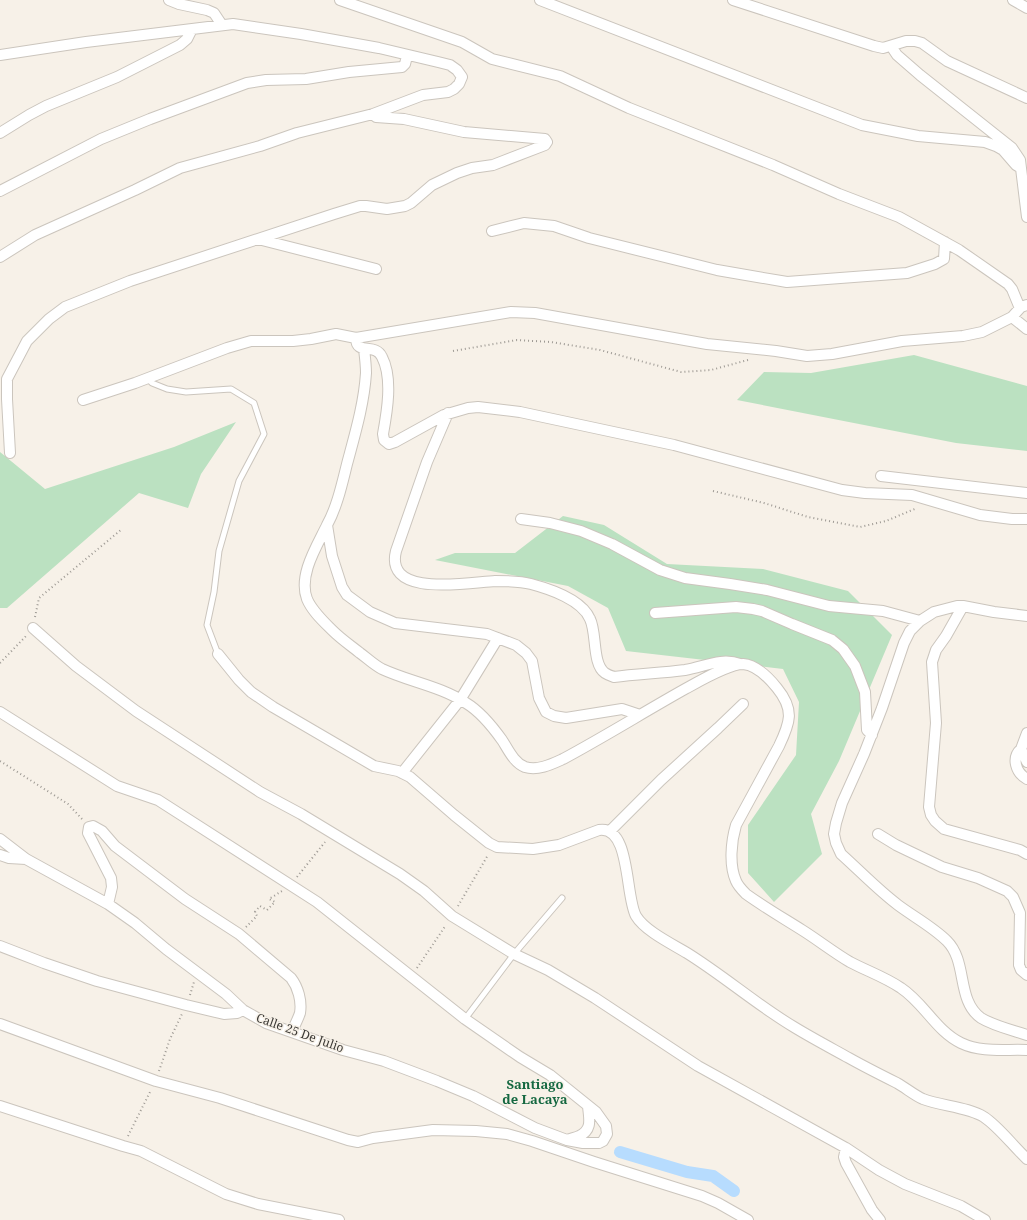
<svg xmlns="http://www.w3.org/2000/svg" width="1027" height="1220" viewBox="0 0 1027 1220" font-family="'Noto Serif',serif">
<style>
.green{fill:#bbe1c1}
.lines{fill:none;stroke-linecap:round;stroke-linejoin:round}
.canal{stroke:#b7dcfe;stroke-width:12}
.service-casing{stroke:#cbc5bd;stroke-width:7}
.minor-casing{stroke:#cbc5bd;stroke-width:12}
.path{stroke:#9e9a94;stroke-width:2;stroke-dasharray:1 3;stroke-linecap:butt}
.service{stroke:#fff;stroke-width:5}
.minor{stroke:#fff;stroke-width:10}
.labels{text-anchor:middle;stroke-width:3;stroke-linejoin:round;paint-order:stroke}
.street-label{font-size:12px;fill:#3d3b37;stroke:#f7f1e8}
.neighbourhood-label{font-size:13px;font-weight:bold;fill:#156841;stroke:#f7f1e8}
</style>
<rect width="100%" height="100%" fill="#f7f1e8"/>
<path class="green" d="M914,355l113,31v65l-71,-8 -219,-43 27,-28 47,1z
M236,422l-35,52 -13,34 -49,-15 -132,115h-7v-156l45,37 129,-42z
M563,516l41,9 63,39 96,5 85,22 44,44 -53,126 -28,53 11,40 -48,48 -26,-29v-48l48,-70 3,-53 -16,-33 -157,-18 -18,-43 -40,-22 -133,-26 20,-7h60z"/>
<g class="lines">
<path class="canal" d="M620,1152l67,20 26,4 21,15"/>
<g class="service-casing">
<path id="service" d="M147,378l5,5 15,6 19,3 45,-3 23,14 10,31 -25,47 -20,70 -5,41 -7,33 11,29
M465,1019l49,-65 48,-56"/>
</g>
<g class="minor-casing">
<path id="minor" d="M169,0l10,4 28,6 7,3 8,12
M340,0l122,42 30,17 68,17 69,32 144,57 66,29 60,23 60,33 49,34 4,5 7,17 2,1 6,-2
M540,0l322,125 56,11 67,6 11,4 7,4 13,15 5,3
M733,0l141,46 9,2 23,-7h9l7,2 25,18 80,37
M1013,0l14,8
M891,46l6,9 23,20 92,73 8,12 7,57
M0,55l86,-13 147,-18 68,10 78,14 59,14 12,3 7,5 5,7 -3,7 -5,5 -6,3 -25,3 -50,19 -76,19 -37,13 -80,22 -45,22 -100,45 -35,22
M0,133l29,-18 17,-9 71,-29 63,-32 7,-6 5,-10
M0,191l101,-52 49,-20 97,-36 19,-3 40,-1 43,-7 53,-5 3,-3 2,-8
M492,231l32,-8 30,3 35,12 128,32 70,12 120,-9 28,-9 9,-5 1,-17
M258,239l118,30
M1012,317l15,12
M356,338c0,18 19,4 26,19 11,21 5,55 1,77l1,6 5,4 6,-2 49,-27 24,-7 10,-1 42,5 154,33 168,45 23,3 47,2 68,20 32,4h15
M364,349c1,8 2,16 2,24 -2,31 -11,61 -19,91 -5,20 -10,43 -20,61l5,31 10,31 5,8 23,17 25,11 92,11 29,11 10,8 6,8 7,37 7,14 8,4 12,2 56,-9 18,6
M83,400l52,-17 92,-35 24,-7h42l18,-2 25,-5 20,4 155,-26 24,1 172,31 69,7 31,5 25,-2 70,-13 61,-5 19,-4 30,-15 9,-10
M448,413l-21,49 -31,89c-12,48 75,31 99,30 12,0 25,0 36,3 19,5 51,16 59,35 7,14 2,45 15,54 3,2 6,3 9,4 24,-3 48,-4 71,-7 19,-3 36,-13 55,-6
M10,453l-3,-54v-20l20,-38 22,-22 16,-12 65,-26 204,-67 26,-8h6l21,3 18,-3 6,-3 21,-18 25,-12 15,-5 21,-3 52,-20 2,-3 -2,-3 -81,-7 -60,-13 -28,-2 -3,-3
M881,476l146,17
M521,519l29,4 31,8 31,13 48,26 25,8 45,6 37,6 62,16 54,5 37,10
M327,525c-10,21 -29,50 -20,74 5,12 16,22 25,31 9,9 18,15 28,23 7,5 14,12 22,16 28,13 58,17 84,34 15,9 26,23 36,37 6,9 12,23 23,27 13,4 27,-3 38,-8 41,-22 81,-47 122,-70 13,-7 43,-25 58,-25 13,1 26,14 34,24 18,22 13,35 2,58l-43,79c-5,17 -7,40 0,56 2,5 6,9 10,13 18,13 37,24 56,36 16,10 31,22 48,32 17,9 35,15 51,26 23,15 35,43 60,55 21,10 44,6 66,7
M963,606l-17,30 -10,14 -4,12 4,61 -7,84 2,8 4,6 9,8 76,21 7,4
M655,613l81,-6 17,2 9,2 30,13 40,16 11,9 12,17 10,26 2,38 5,5
M1027,616l-33,-4 -31,-6h-6l-23,6 -14,9 -10,10 -6,12 -22,65 -18,46 -22,49 -6,20 -2,11 2,9 5,11c19,17 37,36 57,51 16,12 35,22 49,36 21,21 9,59 34,77 13,8 31,12 46,17
M33,628l43,38 60,45 124,81 41,22 99,60 24,17 28,25 62,38 34,16 47,28 103,68 148,82 33,22 26,14 56,22 24,14
M218,654l21,26 12,12 22,15 101,59 24,5 12,6 44,38 35,28 8,4 36,2 26,-4 40,-15c32,-5 26,67 37,86 9,15 36,28 51,37 37,23 70,52 107,74 18,11 37,21 55,31 16,9 32,17 48,25 9,5 17,12 26,16 18,7 45,8 61,18 15,10 29,29 43,42
M0,712l117,74 41,14 159,102 148,117 55,38 30,18 46,37 10,14 1,8 -4,7 -4,2h-16l-16,-3 -32,-12 -62,-32 -36,-15 -53,-20 -41,-11 -77,-27 -23,-13 -17,-16 -60,-45 -31,-26 -27,-19 -82,-45 -26,-20
M1027,733l-6,16 6,13
M1021,749c-10,9 -5,24 6,30
M402,773l58,-73 38,-62
M610,831l51,-51 57,-52 25,-24
M878,834l18,11 46,22 36,11 29,13 6,6 7,16 -1,52 2,5 6,5
M0,855l9,3 17,1
M108,904l4,-17 -1,-9 -23,-45 1,-6 4,-1 9,5 13,15 70,53 54,35 52,44c7,9 11,23 9,35 -2,6 -5,12 -8,18
M0,946l44,17 53,18 89,24 38,9 13,-1 6,-3
M0,1024l156,57 64,17 128,42 10,2 15,-4 60,-8 43,1 31,3 25,7 62,21 108,34 16,7 30,17
M0,1106l123,40 18,5 85,43 32,10 81,16
M567,1140c4,-2 8,-2 12,-4 14,-6 10,-18 9,-30
M846,1148l-2,9 2,6 26,47 8,10"/>
</g>
<path class="path" d="M453,351l64,-11 34,2 49,8 81,22 30,-2 37,-10
M713,491l51,12 44,14 52,10 26,-6 31,-13
M35,617l4,-19 83,-69
M0,663l27,-28
M0,761l68,43 14,15
M297,877l28,-35
M458,906l30,-51
M246,927l11,-11 -2,-4 5,-6 7,4 8,-8 -6,-3 13,-8
M417,968l29,-43
M190,995l4,-13
M159,1071l11,-32 12,-25
M128,1136l23,-46"/>
<use href="#service" class="service"/>
<use href="#minor" class="minor"/>
</g>
<g class="labels">
<g class="street-label">
<text transform="translate(300 1033) rotate(20)" y="4">Calle 25 De Julio</text>
</g>
<g class="neighbourhood-label">
<text x="535" y="1089">Santiago<tspan x="535" dy="15">de Lacaya</tspan></text>
</g>
</g>
</svg>
